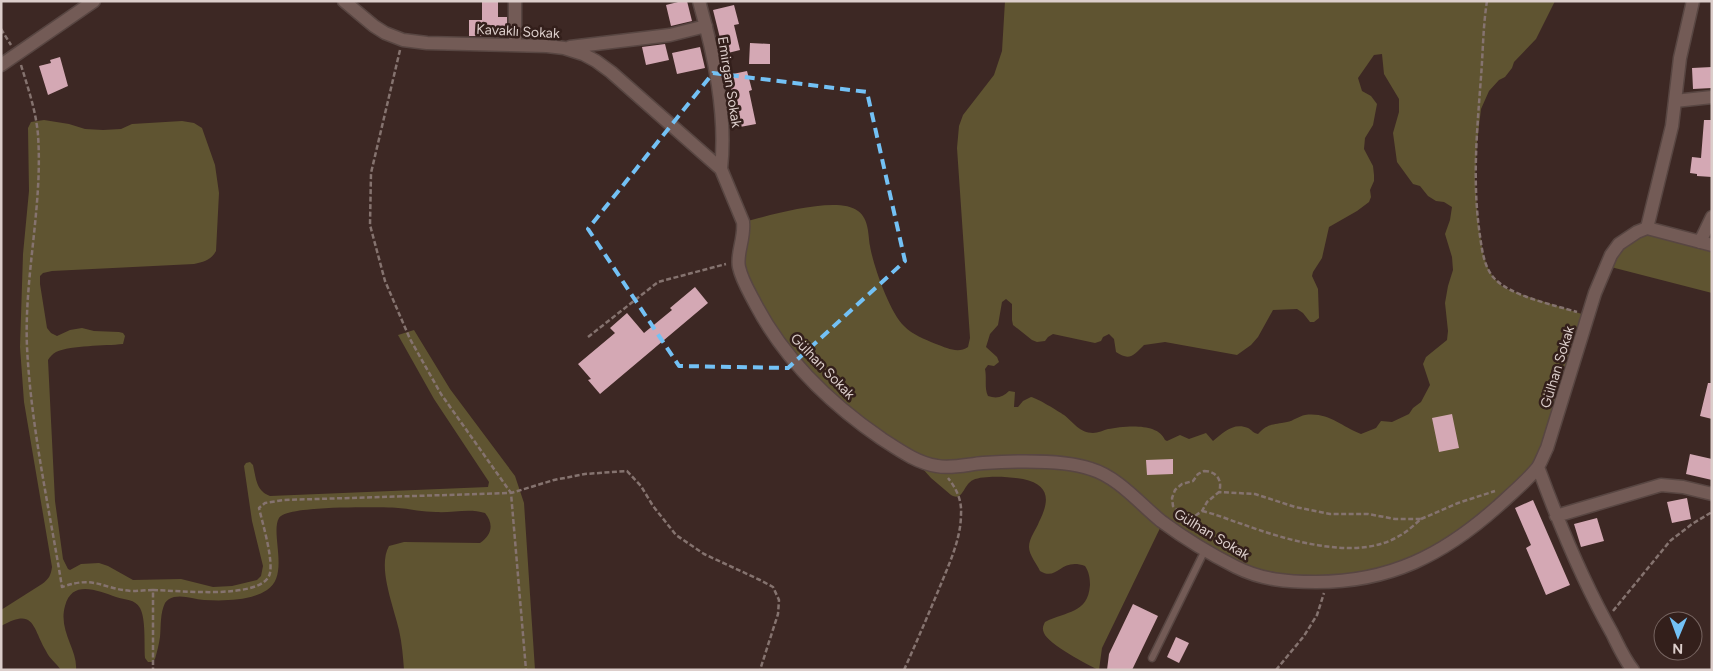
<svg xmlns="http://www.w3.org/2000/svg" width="1713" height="671" viewBox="0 0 1713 671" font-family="Figtree,sans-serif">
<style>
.green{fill:#5f5431;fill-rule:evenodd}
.building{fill:#d4a8b4}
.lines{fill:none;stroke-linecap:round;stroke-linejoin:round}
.service-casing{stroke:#584642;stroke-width:9}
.minor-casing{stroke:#584642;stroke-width:15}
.path{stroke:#85736f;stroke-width:2.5;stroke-dasharray:5 2.5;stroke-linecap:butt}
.service{stroke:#735b56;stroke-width:6}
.minor{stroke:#735b56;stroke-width:12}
.marked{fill:none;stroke:#73c1f5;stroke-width:4;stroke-dasharray:10 6;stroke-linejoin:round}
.labels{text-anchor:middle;stroke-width:5;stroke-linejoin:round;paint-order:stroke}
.street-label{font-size:14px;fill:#dccecb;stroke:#331f1b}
</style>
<rect width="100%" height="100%" fill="#3d2824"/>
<path class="green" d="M1005,1h550l-19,38 -22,23 -2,6 -7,9 -6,3 -10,11 -8,18 -4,33 -2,38 3,42 5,31 4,13 6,11 10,10 14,6 71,23 -50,151 -73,65 -93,45 -104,2 -105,-57 -61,126 -3,22c-11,-5 -51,-26 -55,-37 -2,-4 -1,-7 1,-11 21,-11 43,-8 45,-37 0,-7 -1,-13 -5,-19 -25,-9 -27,16 -45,5 -3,-7 -11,-16 -11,-24 0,-9 7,-17 10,-25 11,-22 11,-37 -16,-43 -13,-2 -38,-4 -50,1 -10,5 -10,22 -22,15l-20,-17 -18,-20 -96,-73 -72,-101 -2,-62c25,-6 94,-27 115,-11 11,8 10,23 12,35 3,19 20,67 34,80 9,9 20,13 32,18 11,4 22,10 32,3l2,-9 -13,-190 2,-22 4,-11 31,-40 8,-24zM1382,54l2,20 15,25v13l-6,21 4,29 16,22 7,2 8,10 8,5 8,1 8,5 -2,13 -5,14 7,23 1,13 -5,16 -3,17 3,28 -1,9 -21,17 -3,7 7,21 -9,17 -8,6 -4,6 -17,8 -11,-1 -5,7 -15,6c-21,-8 -32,-22 -56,-19 -6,1 -12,6 -18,7 -14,3 -19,1 -29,12 -5,-1 -6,-4 -10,-6 -15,-6 -25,5 -35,13l-7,-8 -17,6 -9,-4 -13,6 -2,-1c-7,-18 -41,-14 -57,-11 -4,1 -10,4 -15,4 -13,0 -20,-11 -29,-18 -6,-4 -27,-17 -33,-18l-8,4 -5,6h-4l1,-15 -6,-1c-6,6 -12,8 -21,5 -4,-8 -1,-17 -3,-27l3,-4 6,1 5,-4 -2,-5 -11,-10 4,-13 8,-9 4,-23 4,-3 6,5v16l1,5 19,15 5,2 8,-1 3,-4 5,-3 42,9 6,-2 2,-4 6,-3 5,5 2,13c14,10 19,2 28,-7l21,-3 72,13 14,-10 7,-8 15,-27 24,-1 6,4 7,9h4l5,-4 -1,-29 -6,-13 1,-4 9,-14 7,-31 28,-16 12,-9 2,-5 -1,-7 4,-9v-6l-1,-9 -9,-17 1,-11 8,-13 4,-21 -6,-8 -9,-5 -4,-13 16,-23z
M44,120l25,4 16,5 18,1 18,-1 11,-5 50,-3 12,2 8,5 13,37 4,28 -3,58c-5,9 -12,11 -22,13l-142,7 -9,2 -3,3v8l7,44 4,5 6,3 13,-6 12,-2 12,3 25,1 4,1 2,3 -2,8c-19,2 -51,1 -67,8 -4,2 -6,5 -8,8l7,141 8,58 5,10 2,1 11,-6 18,-1 9,3 25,14 48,-1 32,8 19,-1 25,-6 4,-4 2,-10 -11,-45 -8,-55 2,-3 4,-1 3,3c3,13 3,26 17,31l218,-9 1,-5 -55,-83 -36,-64 16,-5 36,59 65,87 9,27 11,167h-131c-1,-13 -2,-27 -5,-40 -5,-23 -22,-63 -10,-84l15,-4 76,1c12,-8 14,-19 5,-30 -16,-5 -32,0 -49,-1 -13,0 -25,-3 -38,-4 -17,-1 -112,-3 -119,10 -9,15 11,58 -12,72 -17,11 -43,11 -63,10 -10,-1 -20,-5 -30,-3 -4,1 -7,3 -9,6 -5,10 -4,23 -5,34 -1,7 -3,15 -5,22l-3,3h-4l-3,-4c-1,-14 1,-39 -5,-50 -5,-9 -15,-8 -24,-11 -18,-6 -44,-18 -51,9 -7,25 13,44 11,64h-15c-5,-7 -12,-12 -15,-19 -14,-24 -11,-44 -45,-25v-16l41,-26c7,-5 9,-9 10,-17l-28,-165 -4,-55 3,-93 6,-63 -1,-63 3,-6z
M1637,232l75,13v48l-105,-27z"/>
<path class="building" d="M482,1h16v16h9v19h-38v-16h13z
M682,1h5l5,20 -21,5 -5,-21z
M734,5l5,19 -5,1 6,25 -16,4 -11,-44z
M750,43l20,1v20h-21z
M665,44l4,16 -23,5 -4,-18z
M700,47l5,21 -28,6 -5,-21z
M60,57l8,29 -20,9 -9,-29 12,-3 -1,-3z
M1712,67v21l-19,1 -1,-21z
M747,71l5,19 -3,1 7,33 -16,3 -12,-52z
M1704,120h8v57l-15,-1v-2l-7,-1 2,-16 9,1z
M695,287l13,16 -108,91 -12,-14 3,-1 -13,-15 37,-31 -5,-5 17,-15 17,20 28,-23 -2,-2z
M1708,383h4v36l-12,-3z
M1452,414l7,34 -20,4 -7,-34z
M1690,454l22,5v21l-26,-6z
M1173,459v15l-26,1 -1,-15z
M1687,498l4,21 -19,4 -5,-21z
M1533,500l37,85 -24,10 -20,-47 5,-3 -16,-37z
M1597,518l7,23 -23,6 -7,-23z
M1133,604l25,12 -26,54h-25l2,-16z
M1176,637l13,6 -10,20 -12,-6z"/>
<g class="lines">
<g class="service-casing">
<path id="service" d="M1152,658l53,-108"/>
</g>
<g class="minor-casing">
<path id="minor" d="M344,1l30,25 11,7 18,7 24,3 120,3 17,2 19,6 13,7 15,11 110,97 22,53c2,16 -7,32 -4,45 3,14 11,26 17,38 29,55 75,99 126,134 17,11 35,24 55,27 15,3 32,-2 46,-3 32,-2 79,-4 108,6 27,8 49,35 70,52 23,17 49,33 75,46 26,13 51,15 80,15 74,0 127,-27 181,-75 12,-11 31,-27 41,-40 3,-5 6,-13 9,-19l48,-155 16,-38 8,-11 18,-12 10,-4 65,17
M699,1c15,53 28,113 22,168
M515,44v-43
M570,47l100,-12 36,-9
M1,65l93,-64
M1675,101l37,-4
M1647,228l25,-102 8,-68 13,-57
M1700,242l12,-25
M1538,467c21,57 44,113 74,166 6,12 12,26 21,37
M1556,516l105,-31 22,2 29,7"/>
</g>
<path class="path" d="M1487,1c-4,25 -4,51 -6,76 -4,54 -9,105 -1,159 2,14 4,31 14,42 16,18 60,27 83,34
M1,29l10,16
M400,50l-29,123 -1,52 15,56 25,58 31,55 70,99 15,177
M21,65c7,23 15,46 17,70 5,71 -14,141 -11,212 4,80 22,160 35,240 34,-12 39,2 70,4 7,0 14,-1 21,-1v80
M588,337l70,-55 68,-18
M1204,471c12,0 19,9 15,21l-12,10 -5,9 -7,5 -13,-1 -9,-9 -1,-8 3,-8 7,-6 11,-3 5,-7z
M1202,511c14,3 27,9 40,13 44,16 115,38 157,12 8,-4 15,-11 22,-17h-26l-27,-5h-38l-35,-7 -40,-13 -36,-2
M1421,519l37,-16 37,-12
M153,590c21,0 111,11 117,-17 3,-15 -7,-48 -11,-65l6,-5 19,-3 227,-7 43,-13 31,-6 42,-3 14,15 12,20 23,29 28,19 56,26 13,7 6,13 -1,14 -18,56
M1613,611l57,-70 22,-17 20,-12
M904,670c13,-29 25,-57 37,-86 9,-22 20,-46 20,-70 1,-14 -5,-26 -13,-36
M1276,670l28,-34 13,-21 7,-22"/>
<use href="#service" class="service"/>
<use href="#minor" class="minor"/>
</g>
<path class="marked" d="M713,73l154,19 38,169 -117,107 -109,-2 -91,-137z"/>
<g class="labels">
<g class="street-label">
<text transform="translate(518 31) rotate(3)" y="5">Kavaklı Sokak</text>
<text transform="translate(730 82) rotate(81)" y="5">Emirgan Sokak</text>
<text transform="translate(823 366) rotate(46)" y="5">Gülhan Sokak</text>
<text transform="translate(1557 367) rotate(-73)" y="5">Gülhan Sokak</text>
<text transform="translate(1212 534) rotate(31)" y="5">Gülhan Sokak</text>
</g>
</g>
<rect width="1713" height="671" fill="none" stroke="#dccecb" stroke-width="5"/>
<g transform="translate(1678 636) rotate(181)"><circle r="24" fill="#331f1b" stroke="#776561"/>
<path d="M0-4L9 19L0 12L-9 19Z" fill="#73c1f5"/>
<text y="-8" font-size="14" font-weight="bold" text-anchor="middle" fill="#dccecb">N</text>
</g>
</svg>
